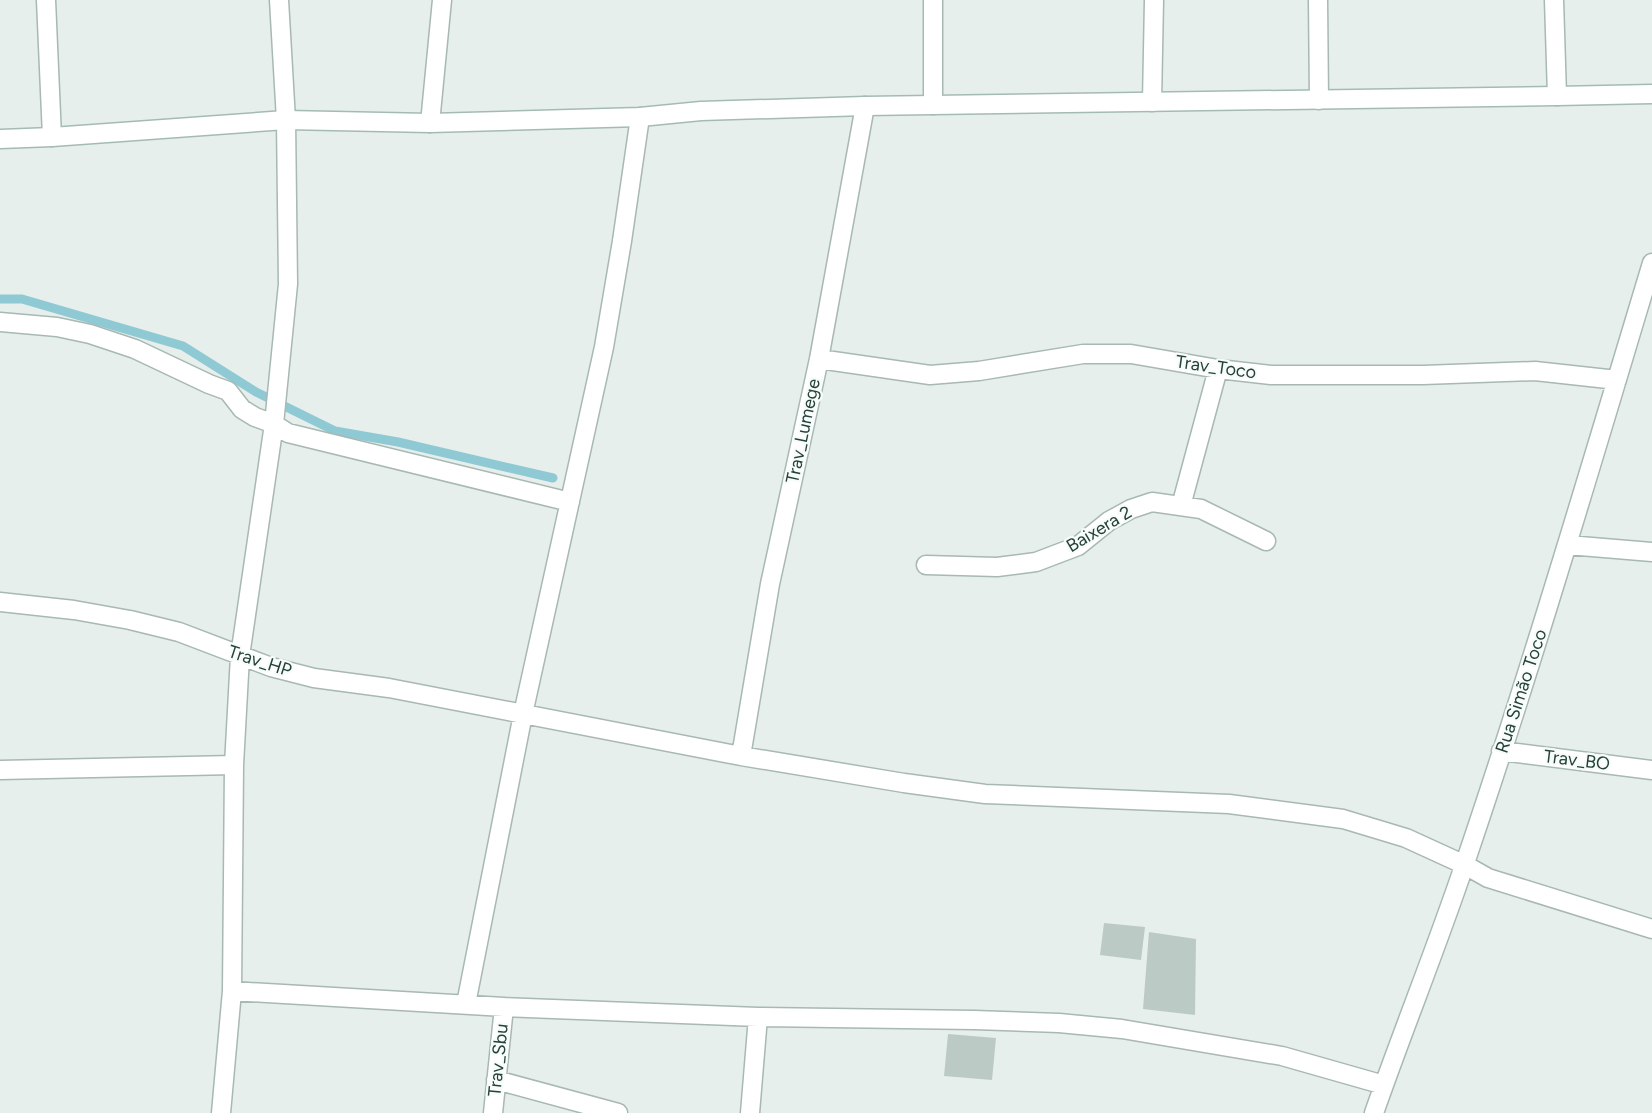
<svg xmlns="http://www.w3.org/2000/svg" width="1652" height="1113" viewBox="0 0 1652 1113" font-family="Figtree,sans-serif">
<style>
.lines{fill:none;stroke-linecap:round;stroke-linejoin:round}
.stream{stroke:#8ec9d4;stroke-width:9}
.building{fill:#bbcac4}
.street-casing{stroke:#a8b8b2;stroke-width:21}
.secondary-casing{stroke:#a4bbb3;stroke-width:21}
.street{stroke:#fff;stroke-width:18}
.secondary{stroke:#fff;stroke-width:18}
.labels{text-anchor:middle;stroke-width:4.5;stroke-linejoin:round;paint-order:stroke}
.street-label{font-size:18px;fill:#24423a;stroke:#f7fbf9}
</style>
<rect width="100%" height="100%" fill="#e6efeb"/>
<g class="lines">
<path class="stream" d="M0,299h22l161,47 73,46 79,39 63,11 155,36"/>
</g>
<path class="building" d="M1104,923l41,4 -4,33 -41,-5z
M1149,932l47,7 -1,76 -52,-6z
M948,1034l48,4 -4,42 -48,-4z"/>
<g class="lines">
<g class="street-casing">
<path id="street" d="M46,0l6,137
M933,0v105
M1318,0l1,100
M1554,0l3,96
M1152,102l2,-102
M430,123l12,-123
M0,322l57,5 33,7 45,15 74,35 19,7 14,18 13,8 19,7 14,9 282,69
M819,359l111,16 49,-4 104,-17h48l87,15 53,6h152l112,-4 82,9
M1181,506l37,-137
M1568,545l84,7
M926,565l71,2 39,-5 42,-16 31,-25 22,-12 21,-7 49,7 65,32
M0,602l74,8 56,10 49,12 92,35 43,11 75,10 352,68 163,27 81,11 244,10 114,15 63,19 59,27 23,13 164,51
M1501,751l151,19
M741,756l29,-172 49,-225 46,-253
M0,770l234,-5
M232,991l272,16 254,10 216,3 85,3 63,6 160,27 102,29
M466,1004l57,-290 81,-367 18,-106 18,-124
M496,1080l122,33
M221,1113l11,-122 2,-226 6,-109 34,-232 14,-140 -2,-164 -7,-120
M493,1113l11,-106
M750,1113l8,-96
M1374,1113c29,-83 62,-164 90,-247 68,-200 127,-401 188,-603"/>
</g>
<g class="secondary-casing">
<path id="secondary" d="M0,139l52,-2 234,-17 144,3 210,-6 61,-6 164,-5 692,-10 95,-2"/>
</g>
<use href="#street" class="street"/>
<use href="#secondary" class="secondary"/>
</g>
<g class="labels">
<g class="street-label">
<text transform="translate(1216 367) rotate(8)" y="6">Trav_Toco</text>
<text transform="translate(803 431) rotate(-78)" y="6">Trav_Lumege</text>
<text transform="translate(1099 529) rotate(-31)" y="6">Baixera 2</text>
<text transform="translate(260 661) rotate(18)" y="6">Trav_HP</text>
<text transform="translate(1521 691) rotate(-72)" y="6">Rua Simão Toco</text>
<text transform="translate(1577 760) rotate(7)" y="6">Trav_BO</text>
<text transform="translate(498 1060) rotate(-84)" y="6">Trav_Sbu</text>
</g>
</g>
</svg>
